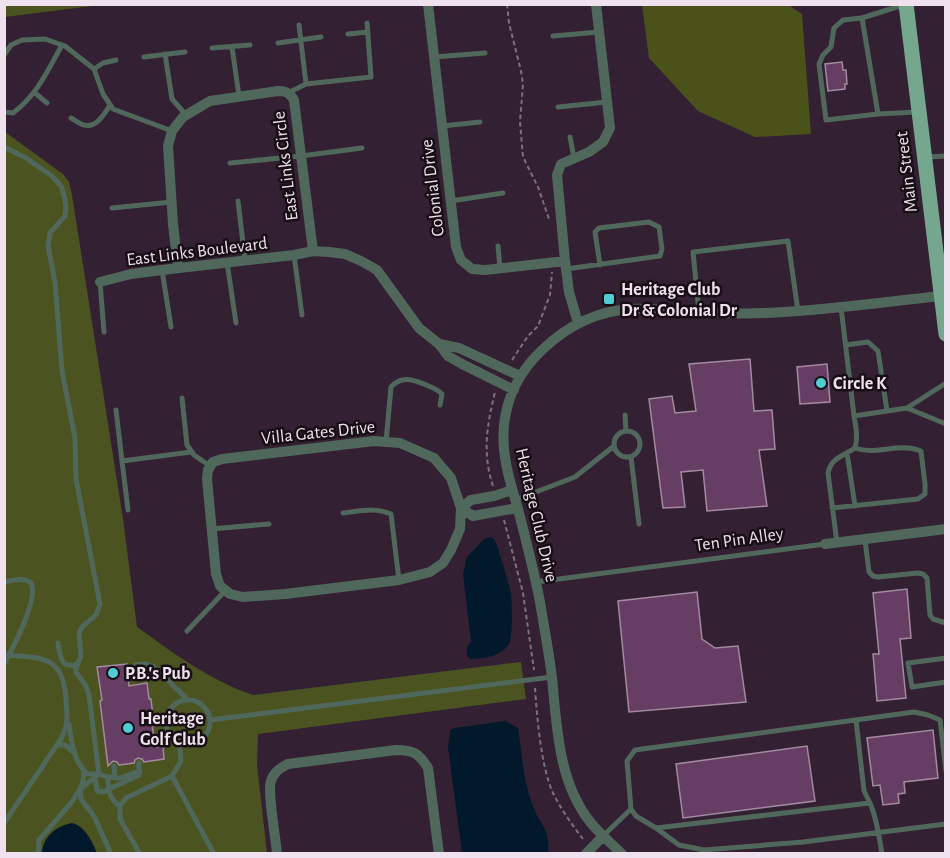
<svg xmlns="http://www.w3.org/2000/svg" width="950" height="858" viewBox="0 0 950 858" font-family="'Alegreya Sans',sans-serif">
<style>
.green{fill:#4b5420}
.forest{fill:#4a521a}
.water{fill:#02192c}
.building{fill:#663d63;stroke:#a38aa1;stroke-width:1.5}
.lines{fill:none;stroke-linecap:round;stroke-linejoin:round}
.path{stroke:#806e7e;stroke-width:2;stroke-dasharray:4.5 3;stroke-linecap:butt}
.lane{stroke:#50685b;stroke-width:5}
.street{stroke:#50685b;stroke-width:10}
.primary{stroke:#74a78d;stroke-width:15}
.poi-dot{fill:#51ccd3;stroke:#170e16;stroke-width:2}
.labels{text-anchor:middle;stroke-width:5;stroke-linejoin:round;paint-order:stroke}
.street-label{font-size:18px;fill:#efe1ed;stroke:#170e16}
.poi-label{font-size:18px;font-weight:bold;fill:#efe1ed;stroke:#170e16;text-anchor:start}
</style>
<rect width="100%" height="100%" fill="#342033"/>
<path class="green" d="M5,4h95v1l-95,12z
M5,132l58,42 6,8 3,13 51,324 14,108c38,27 72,53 116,68l268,-33 5,37 -268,35 -1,31 10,88h-262z"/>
<path class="forest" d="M759,4l1,2 28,-1 14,9 9,120 -56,3 -57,-26 -49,-53 -7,-53z"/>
<path class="water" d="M490,537c1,1 3,1 4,2 3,3 16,49 17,54 1,10 2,43 -2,51 -7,12 -26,15 -38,15l-4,-3v-8l4,-7 -8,-67 4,-17 17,-18z
M505,721l13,7c4,25 5,53 15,78 7,20 18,23 15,47h-86l-14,-106 2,-17 5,-2z
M72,823c13,3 20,18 25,30h-55c1,-16 14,-27 30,-30z"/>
<path class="building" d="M842,62l1,8h3l1,14h-2v5l-17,2 -3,-27z
M750,359l4,52 18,-1 3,39 -16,1 8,56 -60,5 -4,-41 -22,2 4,35 -22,1 -14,-109 23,-3 3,17 21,-2 -7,-47z
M827,364l3,38 -30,2 -3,-37z
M907,589l4,49 -11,1 6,59 -29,3 -4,-47h6l-6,-61z
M697,592l5,47 13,9 23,-2 8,56 -117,10 -11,-111z
M127,664l2,22 18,-3 2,16h2l2,18h-2l3,21h2l1,9 6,-1 1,13 -20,3 -2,-3 -4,-1 -3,2 -1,3 -15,2 -2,-3 -4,-1 -5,5 -8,-65 2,-1 -5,-33z
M933,730l5,48 -34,4 1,11 -7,1 1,9 -16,2 -3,-20 -7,1 -6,-48z
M807,746l8,55 -132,17 -7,-54z"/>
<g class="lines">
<path class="path" d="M507,4l2,19 12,48 2,13 -3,38 3,35 15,30 11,32
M512,360l16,-24 10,-10 12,-31 2,-23
M493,486c-11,-33 -6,-61 2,-94
M504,520l19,73 11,77
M535,688c2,29 6,79 18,105 8,16 19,32 30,46"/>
<path class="lane" d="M903,5l-41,13 16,96 39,-2
M862,18l-19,2 -9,8 -3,19 -8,8 -4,9 7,56 52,-6
M299,25l7,59
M348,34l20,-2
M553,36l46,-4
M278,43l43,-6
M232,47l7,49
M212,48l38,-3
M165,54l7,45 14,16
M4,55l7,-10 11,-5 23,-1 20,7 29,23 9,25 10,15 59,22
M144,57l41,-5
M434,57l51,-4
M94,69l9,-6 13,-3
M35,93l12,10
M288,93l18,-9 65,-7 -4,-54
M558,107l49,-5
M4,112l9,1c24,-18 35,-43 49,-68
M71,118c4,2 9,6 13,7 12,4 21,-12 26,-20
M442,126l38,-4
M570,137l4,21
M4,147l22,11 26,18 9,10 4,13 1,9 -1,8 -15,17 -2,13 7,36 7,89 13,67 1,41 24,125 -4,11 -13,11 -4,7 2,23 -5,12v4l10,14 3,9 10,79
M926,157l20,-1
M230,163l71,-7 61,-8
M238,201l7,59
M451,201l52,-8
M112,208l60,-6
M498,246l2,22
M294,255l8,60
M227,262l9,61
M566,269l94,-13 2,-7 -3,-22 -10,-5 -50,6 -4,4 5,33
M162,270l9,57
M100,282l4,50
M841,307l13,109 53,-8 39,-25
M699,312l-6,-60 95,-11 10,70
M846,345l22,-3 10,9 9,60
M182,398l5,47 7,10 16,11
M907,408l39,16
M116,410l6,51
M625,415l1,16
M614 444a13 13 0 1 1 26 0a13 13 0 1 1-26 0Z
M386,442l5,-55c10,-11 20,-8 33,-3 7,3 13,5 18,10l-2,11
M847,453l8,53
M631,457l8,67
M515,500l60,-23 39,-31
M832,508l86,-9 7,-5v-10l-4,-33c-23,-9 -45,5 -66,-3
M128,510l-6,-49 69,-9
M343,513c17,-2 32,-6 48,1l8,66
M211,529l58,-5
M865,540l4,32 4,4 5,1 40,-4 5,1 4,4 3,37 3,4 13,4
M837,543l-9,-70c3,-15 15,-17 27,-25 3,-11 1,-21 -1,-32
M4,582c10,-2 19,-5 27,1 8,16 -18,65 -27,81
M536,582l289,-38
M187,631l39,-41
M58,643c2,13 3,27 19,21
M4,655c37,3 59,-1 62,44 1,17 3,24 -5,40l-57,84
M946,658l-38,5 4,24 34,-5
M135,665l11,-1 8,3 33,32
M166 722a22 22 0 1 1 44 0a22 22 0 1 1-44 0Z
M210,720l342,-43
M856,720l8,71 6,12
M69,724c2,16 5,40 19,50h11l9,3 12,1 20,-7
M57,745h8l8,7
M114,766l1,12
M98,775l-18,14 1,10 13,17 17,38
M172,776l42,78
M95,777l2,14 6,1 36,-17v-12
M108,777c0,11 1,23 12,29
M656,828l-20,-12 -5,-7 -4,-48 8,-11 279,-38 14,3 12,5 6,51
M603,836l28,-27
M38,854l1,-14 32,-37 9,-14 3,-8 1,-10
M140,854l-20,-35v-13l6,-8 46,-22 9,-15 -2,-18
M882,854c-3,-18 -5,-35 -12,-51l-214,25 23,17 25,5 99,-8 143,-18"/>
<path class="street" d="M428,4l28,243 5,13 11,9 13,1 80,-9
M178,268l-5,-44 -5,-78 4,-15 11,-14 27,-16 68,-10c8,0 12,2 16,9l19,151
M100,282l31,-8 31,-4 132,-15 19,-4 16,1 16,2 16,7 16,9 42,58 20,16 9,12 14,8 52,26
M578,323l-9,-31 -4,-31 -8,-86 4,-11 28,-12 14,-10 7,-14 -14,-124
M439,344l20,4 61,28
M461,508l-1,21 -9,21 -8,13 -13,9 -31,8 -114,14 -42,3 -13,-3 -10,-8 -4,-12 -9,-95 1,-9 5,-8 9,-3 152,-18 26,2 34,15 17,20 10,30 12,8 44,-8
M461,508l10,-8 23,-4 18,-6
M825,544l121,-15
M277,854c-1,-15 -10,-63 -6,-73 3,-9 9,-13 17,-17l108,-14c17,0 23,3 32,18l11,86
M586,854l17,-18
M622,854c-10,-10 -22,-20 -31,-31 -33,-41 -34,-96 -39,-145 -3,-26 -8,-51 -12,-76 -6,-31 -14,-62 -22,-93 -8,-27 -17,-55 -14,-84 3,-29 17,-55 38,-75 25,-24 54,-39 89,-41 17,-1 35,1 53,2 27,2 54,3 81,2 59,-2 117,-11 176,-17"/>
<path class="primary" d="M906,4l40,330"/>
</g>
<g class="poi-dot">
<rect x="603" y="293" width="12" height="12" rx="3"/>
<circle cx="821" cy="383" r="6"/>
<circle cx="113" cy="673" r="6"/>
<circle cx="128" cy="728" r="6"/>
</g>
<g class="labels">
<g class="street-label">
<text transform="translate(285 166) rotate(-97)" y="6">East Links Circle</text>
<text transform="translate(906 172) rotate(-97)" y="6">Main Street</text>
<text transform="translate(432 188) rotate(-97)" y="6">Colonial Drive</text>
<text transform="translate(197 251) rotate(-7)" y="6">East Links Boulevard</text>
<text transform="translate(318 432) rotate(-6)" y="6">Villa Gates Drive</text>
<text transform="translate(537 515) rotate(77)" y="6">Heritage Club Drive</text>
<text transform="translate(739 539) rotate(-8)" y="6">Ten Pin Alley</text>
</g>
<g class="poi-label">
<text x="621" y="295">Heritage Club<tspan x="621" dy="21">Dr &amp; Colonial Dr</tspan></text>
<text x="833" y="389">Circle K</text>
<text x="125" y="679">P.B.'s Pub</text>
<text x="140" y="724">Heritage<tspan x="140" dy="21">Golf Club</tspan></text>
</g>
</g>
<rect width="950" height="858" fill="none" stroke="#efe1ed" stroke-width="12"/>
</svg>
